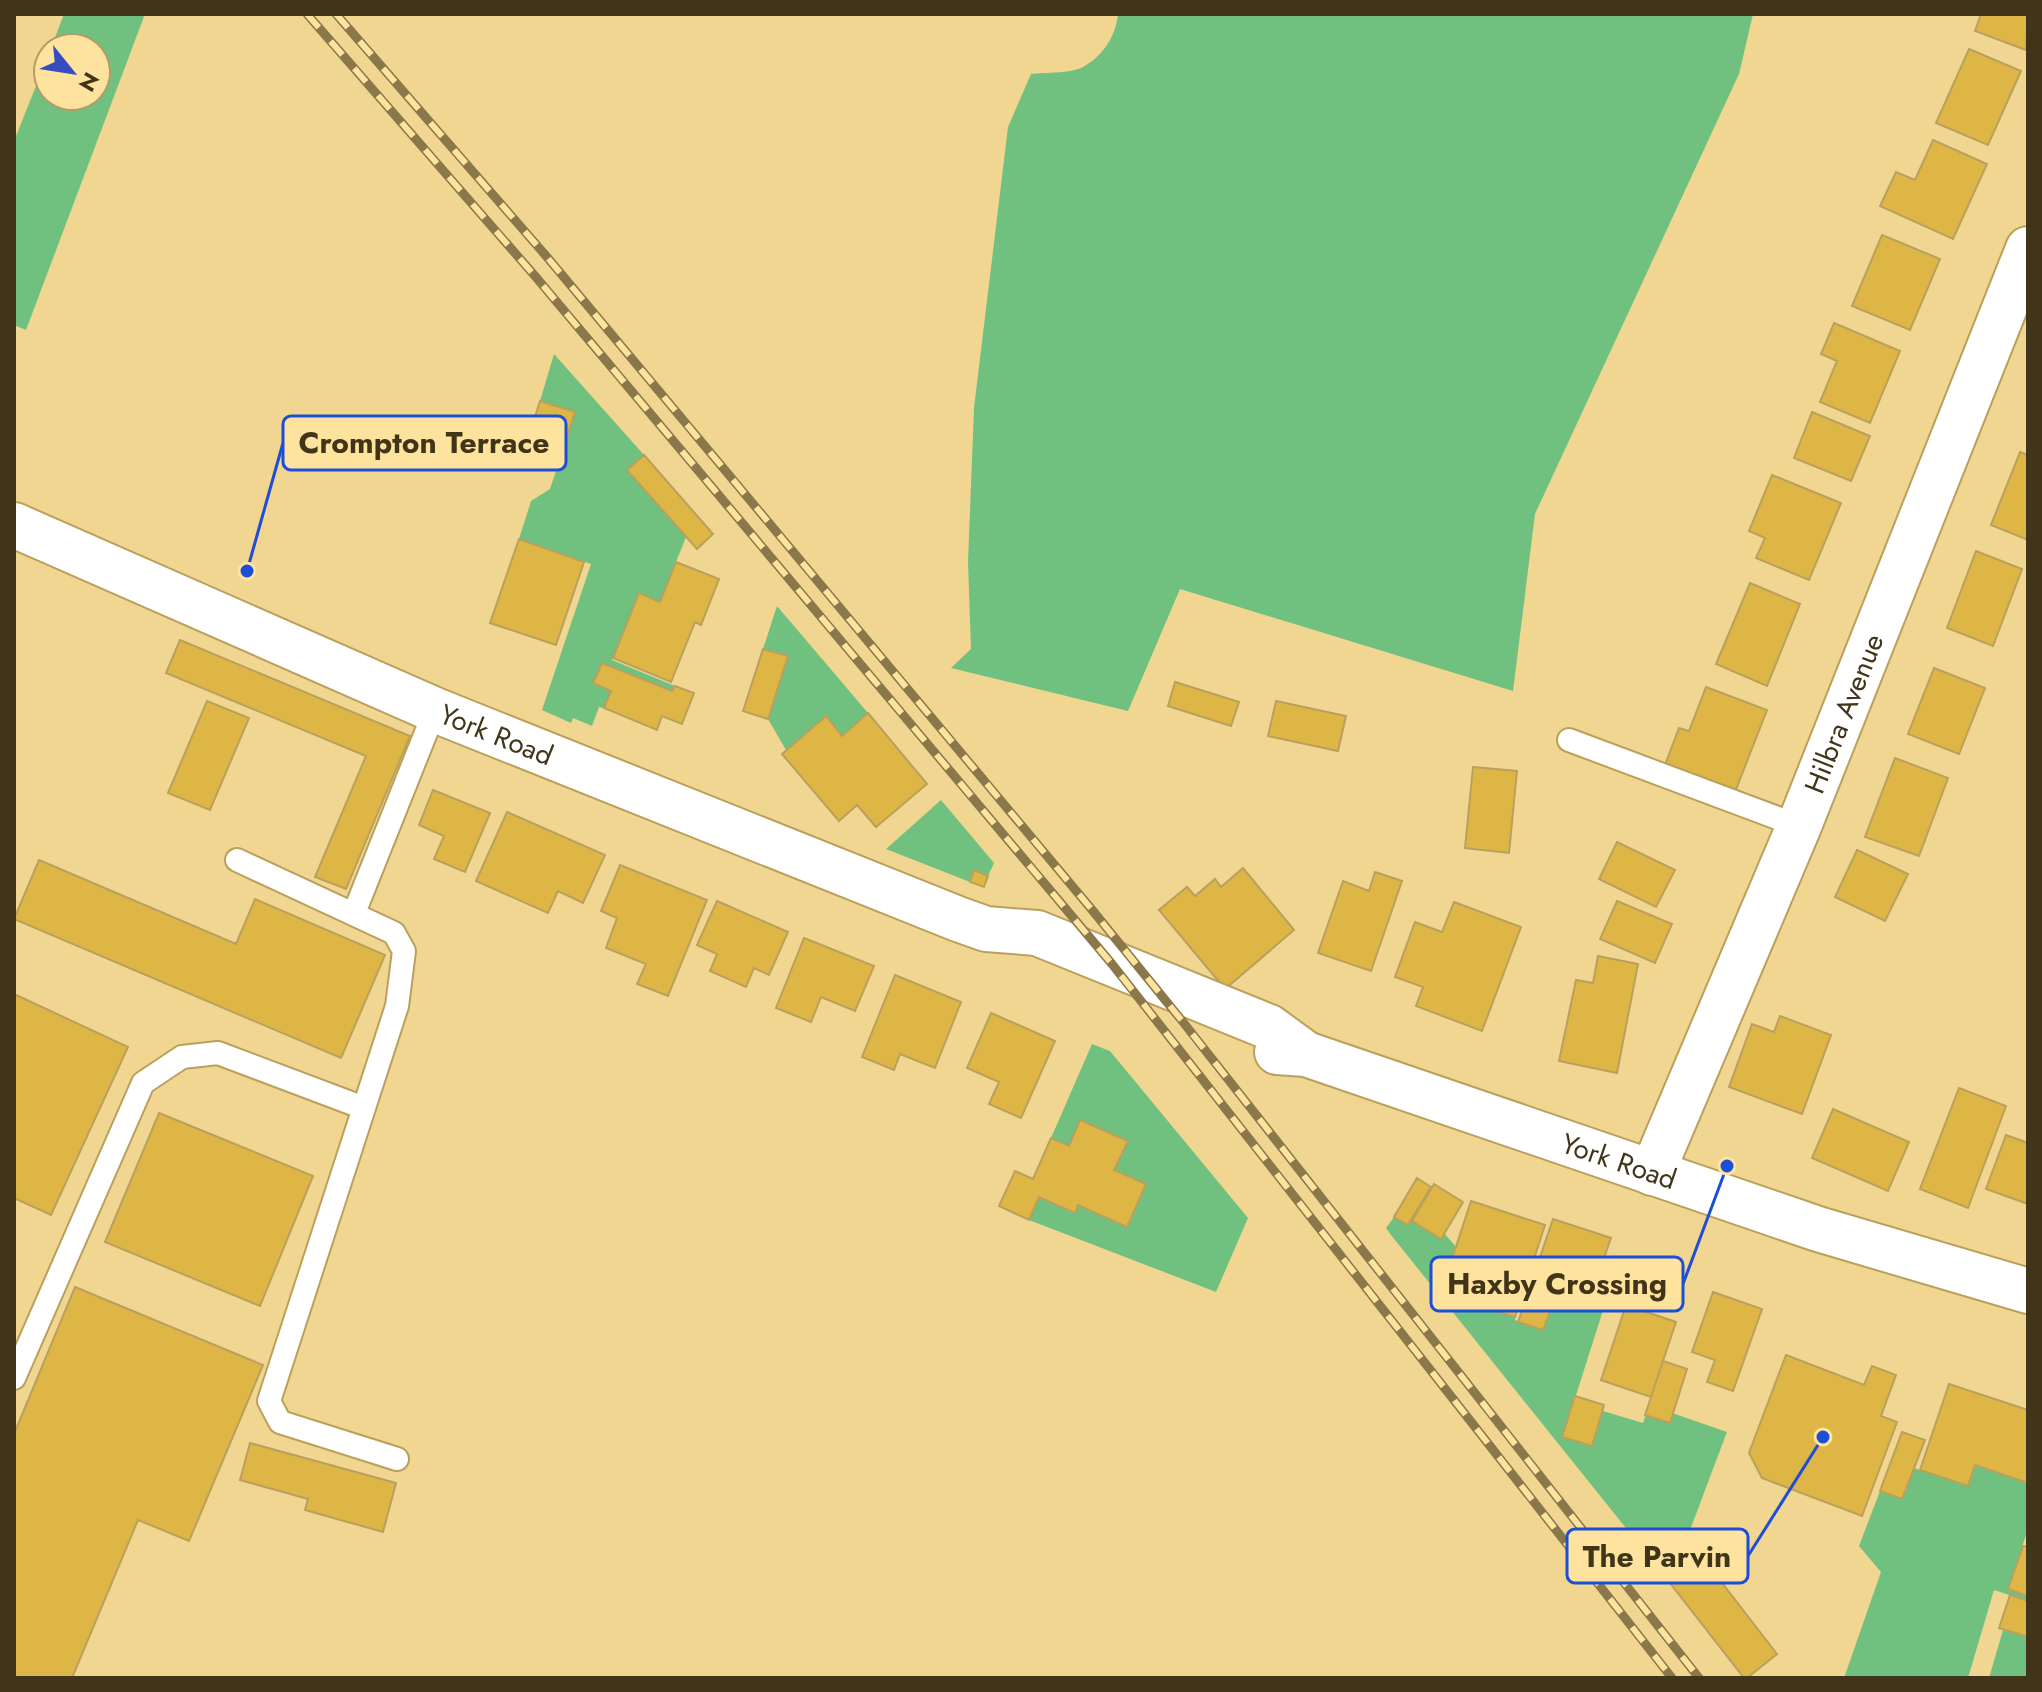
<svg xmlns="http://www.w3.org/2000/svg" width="2042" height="1692" viewBox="0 0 2042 1692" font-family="Jost,sans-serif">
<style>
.green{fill:#70c080}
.building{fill:#deb646;stroke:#baa05d;stroke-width:2}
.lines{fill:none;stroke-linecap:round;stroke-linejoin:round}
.service-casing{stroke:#baa05c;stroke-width:26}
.minor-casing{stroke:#baa05c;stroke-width:48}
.tertiary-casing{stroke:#baa05c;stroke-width:48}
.service{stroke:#fff;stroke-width:22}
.minor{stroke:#fff;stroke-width:44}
.tertiary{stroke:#fff;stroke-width:44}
.rail-casing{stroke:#8a784a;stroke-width:9}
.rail{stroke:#fee39e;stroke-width:6;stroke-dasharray:18;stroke-linecap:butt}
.labels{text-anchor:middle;stroke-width:8;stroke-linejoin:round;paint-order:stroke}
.street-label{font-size:28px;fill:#403518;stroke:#fee39e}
.leader{fill:none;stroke:#1d4ed8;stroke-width:3}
.callout-dot{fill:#1d4ed8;stroke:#fee39e;stroke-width:3}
.callout{fill:#fee39e;stroke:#1d4ed8;stroke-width:3}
.callout-label{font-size:30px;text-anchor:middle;font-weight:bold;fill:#403518}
</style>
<rect width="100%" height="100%" fill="#f1d691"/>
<path class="green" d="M64,14h81l-119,316 -12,-5v-184l34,-85v40h48v-48h-45z
M1118,14h635l-14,60 -204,440 -22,177 -333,-102 -52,122 -177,-43 20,-19 -3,-87 6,-154 34,-281 23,-53c15,-2 39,0 52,-7 20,-11 33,-31 35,-53z
M554,354l90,101 -16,16 58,66 -26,65 -21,-8 -27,66 63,26 -3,5 -70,-28 -9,20 18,8 -7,17 -5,-1 -7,19 -19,-8 -2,5 -29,-13 49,-146 -72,-25 12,-38 19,-12 25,-76 -35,-12z
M777,606l91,107 -26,23 -17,-19 -39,33 -18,-31 20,-62 -25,-8z
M941,800l53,63 -6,13 -14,-5 -4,11 -84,-33z
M1092,1044l18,7 138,167 -32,74 -187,-72 10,-23 35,16 4,-8 67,-21 -31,-14 13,-29 -47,-21 -11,26 -18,-8z
M1394,1217l18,4 29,17 3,-5 12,14 -3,10 34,11 -6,19 16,5 -5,18 23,7v3l28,10 11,-29 13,4 5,-13 33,12 -42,132 29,10 11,-35 40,12 6,-18 78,27 -57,151 -279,-348 -5,-7z
M1975,1465l53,18v46l-20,60 20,7v5l-34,-11 -26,88h-124l37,-106 -22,-26 21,-55 22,8 12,-31 54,18z
M2003,1630l25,7v41h-39z"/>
<path class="building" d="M1981,14h47l-2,36 -51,-19z
M1969,49l52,22 -33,74 -52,-22z
M1933,140l54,24 -34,75 -73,-33 16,-34 19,8z
M1882,235l58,24 -30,71 -58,-24z
M1834,323l66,28 -30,72 -50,-21 17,-41 -16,-7z
M540,401l35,11 -16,50 -35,-11z
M1812,412l58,24 -19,45 -57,-23z
M2020,452l8,3v85l-37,-15z
M644,455l69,79 -16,15 -70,-79z
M1772,475l69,28 -32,77 -53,-22 9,-20 -16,-7z
M519,539l65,23 -28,83 -66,-22z
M1976,551l46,18 -29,77 -46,-18z
M676,562l43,17 -18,46 -6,-3 -24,60 -58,-24 26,-65 21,9z
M1750,583l50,21 -33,82 -51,-22z
M180,640l230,96 -64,153 -31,-12 51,-121 -200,-83z
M763,649l25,7 -20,63 -25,-8z
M602,663l70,28 3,-5 19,7 -12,31 -20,-8 -5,14 -53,-22 7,-17 -18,-8z
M1934,668l51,20 -26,66 -51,-20z
M1175,682l64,20 -8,24 -63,-20z
M1706,687l61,23 -32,82 -70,-27 14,-37 10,3z
M207,701l42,17 -39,92 -42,-17z
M1276,701l70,15 -8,35 -70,-15z
M868,713l59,71 -51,43 -19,-22 -18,16 -57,-67 44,-38 16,20z
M1895,758l53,20 -29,78 -54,-19z
M1473,767l44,4 -8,82 -44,-5z
M433,790l57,23 -25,59 -31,-13 10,-23 -25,-11z
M507,812l98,43 -22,48 -25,-12 -10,22 -72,-32z
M1617,842l58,28 -19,37 -57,-28z
M1857,850l51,24 -23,47 -50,-24z
M39,860l197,84 19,-45 130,56 -44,103 -327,-139z
M620,865l87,35 -39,96 -31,-12 9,-20 -40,-16 11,-30 -16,-7z
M1243,868l51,62 -69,59 -66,-79 28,-23 8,9 20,-17 6,8z
M974,870l14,6 -4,11 -14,-5z
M1375,872l27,9 -31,90 -53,-18 25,-72 26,10z
M717,901l71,31 -19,43 -15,-7 -8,19 -36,-16 7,-17 -20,-9z
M1617,901l55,23 -17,39 -55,-24z
M1454,902l67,25 -39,104 -66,-25 7,-19 -28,-10 20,-55 27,10z
M804,938l70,28 -19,45 -34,-14 -10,25 -35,-14z
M1598,956l40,8 -21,109 -58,-12 17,-81 17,3z
M895,975l66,27 -26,66 -35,-14 -6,16 -32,-13z
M14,994l114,53 -77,168 -37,-17z
M991,1013l64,28 -34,77 -32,-14 10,-22 -32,-14z
M1780,1016l51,19 -29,79 -73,-27 23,-63 22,8z
M1959,1088l47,18 -38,102 -48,-19z
M1833,1109l76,33 -21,49 -76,-33z
M159,1113l154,63 -53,130 -155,-64z
M1080,1120l48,21 -14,29 32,14 -19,43 -49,-22 -3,8 -36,-16 -10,23 -30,-14 16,-35 18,8 18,-41 18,8z
M2006,1135l22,8v61l-42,-15z
M1417,1178l14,9 -23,38 -14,-8z
M1434,1184l29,18 -22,37 -29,-18z
M1471,1201l74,24 -30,92 -23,-7 5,-18 -17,-5 7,-19 -34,-12z
M1553,1219l58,19 -21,60 -18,-6 -5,14 -13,-5 -11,29 -25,-8z
M75,1287l188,78 -74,176 -51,-21 -66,158h-58v-244z
M1713,1292l49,17 -29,82 -26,-9 8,-22 -23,-8z
M1626,1305l50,17 -25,75 -50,-17z
M1786,1355l78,30 8,-19 24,9 -15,41 16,6 -35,94 -100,-38 -13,-25z
M1663,1361l24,8 -17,54 -25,-8z
M1949,1384l79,26v73l-53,-18 -7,21 -48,-16z
M1575,1396l29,9 -12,41 -30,-9z
M1902,1432l23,8 -23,59 -22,-8z
M250,1443l146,40 -13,49 -78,-22 3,-11 -68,-19z
M2023,1546l5,1v49l-20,-7z
M1699,1553l78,101 -30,24h-3l-74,-95 3,-10z
M2010,1595l18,6v36l-29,-9z"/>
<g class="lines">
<g class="service-casing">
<path id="service" d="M1569,740l230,86
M237,860l157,73 10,18 -7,55 -128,395 11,21 117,37
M354,913l81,-203
M14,1378l129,-295 39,-26 36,-4 146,55"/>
</g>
<g class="minor-casing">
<g id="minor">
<path id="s1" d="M1652,1173l147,-347 229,-577"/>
</g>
</g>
<g class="tertiary-casing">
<g id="tertiary">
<path id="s2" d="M14,525l421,185 523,209 28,10 51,4 232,94 37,27"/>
<path id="s3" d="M1277,1052l29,2 512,175 210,62"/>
</g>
</g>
<use href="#service" class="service"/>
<use href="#minor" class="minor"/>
<use href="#tertiary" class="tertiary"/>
<g class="rail-casing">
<path id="rail" d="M307,14l228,262 577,688 560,714
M336,14l211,243 546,654 90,111 516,656"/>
</g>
<use href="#rail" class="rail"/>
</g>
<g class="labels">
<g class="street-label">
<text dy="10" stroke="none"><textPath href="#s1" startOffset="498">Hilbra Avenue</textPath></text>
<text dy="10" stroke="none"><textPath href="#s2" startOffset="526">York Road</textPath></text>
<text dy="10" stroke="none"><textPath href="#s3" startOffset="360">York Road</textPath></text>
</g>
</g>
<path class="leader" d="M247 571L283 443M1727 1166L1683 1284M1823 1437L1748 1556"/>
<g class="callout-dot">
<circle cx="247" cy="571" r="8"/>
<circle cx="1727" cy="1166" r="8"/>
<circle cx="1823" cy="1437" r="8"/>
</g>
<g class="callout">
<rect x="283" y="416" width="283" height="54" rx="8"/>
<rect x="1431" y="1257" width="252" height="54" rx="8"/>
<rect x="1567" y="1529" width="181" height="54" rx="8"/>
</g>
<g class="callout-label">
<text x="424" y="453">Crompton Terrace</text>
<text x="1557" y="1294">Haxby Crossing</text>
<text x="1657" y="1567">The Parvin</text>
</g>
<rect width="2042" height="1692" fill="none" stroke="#403518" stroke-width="32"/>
<g transform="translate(72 72) rotate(120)"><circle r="38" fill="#fee39e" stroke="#b29d68" stroke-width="2"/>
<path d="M0-6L14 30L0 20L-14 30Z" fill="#354dbf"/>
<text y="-12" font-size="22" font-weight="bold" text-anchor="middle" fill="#403518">N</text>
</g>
</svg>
